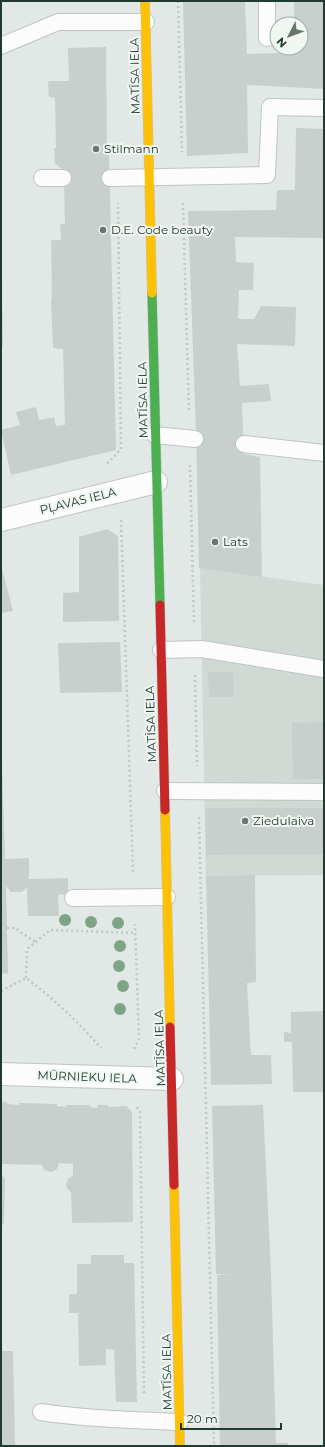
<svg xmlns="http://www.w3.org/2000/svg" width="325" height="1447" viewBox="0 0 325 1447" font-family="Montserrat,sans-serif">
<style>
.built{fill:#d0d9d4}
.building{fill:#c9cfcc}
.lines{fill:none;stroke-linecap:round;stroke-linejoin:round}
.lane-casing{stroke:#bfc5c2;stroke-width:18}
.street-casing{stroke:#bfc5c2;stroke-width:24}
.fast-casing{stroke:#bec5c2;stroke-width:10}
.slow-casing{stroke:#bec5c2;stroke-width:10}
.jam-casing{stroke:#bec5c2;stroke-width:10}
.path{stroke:#c0c8c3;stroke-width:2.5;stroke-dasharray:2 3;stroke-linecap:butt}
.lane{stroke:#fbfcfb;stroke-width:16}
.street{stroke:#fbfcfb;stroke-width:22}
.fast{stroke:#4caf50;stroke-width:9}
.slow{stroke:#ffc107;stroke-width:9}
.jam{stroke:#c62828;stroke-width:9}
.tree{fill:#7ea588}
.poi-dot{fill:#65776f;stroke:#f0f7f2;stroke-width:1.5}
.labels{text-anchor:middle;stroke-width:4;stroke-linejoin:round;paint-order:stroke}
.street-label{font-size:12px;fill:#213a2f;stroke:#f0f7f2}
.poi-label{font-size:12px;fill:#213a2f;stroke:#f0f7f2;text-anchor:start}
</style>
<rect width="100%" height="100%" fill="#e2e8e5"/>
<path class="built" d="M200,568l124,17v290l-118,1z"/>
<path class="building" d="M183,1h62l2,53 37,-1v-5h17v-24h-7v-23h30v88l-77,-4 1,68 -61,3z
M106,47l1,108h2l7,295 -105,25 -10,-45 19,-5 -4,-13 20,-5 3,13 15,-3 2,9 9,-1 -2,-76 -10,-1 -2,-48h1l-1,-60h10l-1,-16h5l-1,-39 -2,-16 -7,-6 -1,-14 2,-1 -1,-50 -6,-1 -1,-16h21l-1,-33z
M296,128l28,1v109l-89,-1 1,25 18,1 -1,27h-14l-1,29h16l7,-13 35,1 -1,39 -58,-2 3,42 29,-2 2,17 -29,2 2,51 16,3 2,120 -63,-9 -3,-137 -8,-220 88,-1 1,-20h18z
M1,279h1l1,67h-2z
M107,529l11,7 1,85 -56,1v-29l16,-1v-55z
M1,565l12,46 -12,2z
M120,642l2,50 -62,1 -2,-50z
M208,672h25l1,25h-25z
M324,722v57h-31l-1,-56z
M1,762h1l3,97 24,-1v21l39,-1v16l-10,1 1,21h-31l-1,-29 -5,5h-11l-5,-6 2,88 -7,-1z
M205,808h119v46l-118,1z
M255,875l1,107 -9,1 4,72h20l1,29 -61,1 -5,-209z
M324,1011v81h-31l-1,-50h-8v-10l7,1v-21z
M2,1102h5v2l12,1v-2l38,1v2l9,1v-2h24v2l7,1 1,-3h10v2l18,-1 6,6 1,110 -61,1 -1,-30 -4,-5 -1,-3 2,-6 5,-4v-11l-14,-1 -2,6 -3,2 -3,1 -7,-2 -2,-5 -41,-1z
M263,1105l8,169 5,169h12v3h-68l-3,-171 15,-1h-16l-4,-168z
M1,1174l4,5 -1,45 -3,1z
M91,1255h33v8h10l3,139h-21l-2,-52 -8,-1v16l-27,1 -1,-53h-9v-19h8v-30h14z
M1,1351h12l2,95h-14z"/>
<g class="lines">
<g class="lane-casing">
<path id="lane" d="M267,1v37
M1,46l57,-24h88
M42,178h21
M110,178l157,-3 3,-68 54,1
M155,435l40,4
M244,444l80,9
M161,650l41,-1 122,20
M165,791l159,1
M73,898l94,-1
M41,1412c46,7 92,8 139,10"/>
</g>
<g class="street-casing">
<path id="street" d="M1,520l155,-38
M1,1074l171,5"/>
</g>
<g class="fast-casing">
<path id="fast" d="M152,293l8,312"/>
</g>
<g class="slow-casing">
<path id="slow" d="M145,1l7,292
M165,810l5,217
M174,1185l6,261"/>
</g>
<g class="jam-casing">
<path id="jam" d="M160,605l5,205
M170,1027l4,158"/>
</g>
<path class="path" d="M178,1l4,151
M183,203l6,209
M107,463l2,-1 12,-13 -3,-246
M190,465l4,159
M121,520l12,353
M195,675l2,91
M199,817l15,629
M7,928h8l20,14
M26,978l1,-29 23,-19 86,3
M1,991l25,-13c28,21 52,44 75,70
M134,1049l5,-10 -4,-115
M137,1107l3,5 4,284"/>
<use href="#lane" class="lane"/>
<use href="#street" class="street"/>
<use href="#fast" class="fast"/>
<use href="#slow" class="slow"/>
<use href="#jam" class="jam"/>
</g>
<g class="tree">
<circle cx="65" cy="920" r="6"/>
<circle cx="91" cy="922" r="6"/>
<circle cx="118" cy="923" r="6"/>
<circle cx="120" cy="946" r="6"/>
<circle cx="119" cy="966" r="6"/>
<circle cx="123" cy="986" r="6"/>
<circle cx="120" cy="1009" r="6"/>
</g>
<g class="poi-dot">
<circle cx="96" cy="149" r="4"/>
<circle cx="103" cy="230" r="4"/>
<circle cx="215" cy="542" r="4"/>
<circle cx="245" cy="821" r="4"/>
</g>
<g class="labels">
<g class="street-label">
<text transform="translate(135 76) rotate(-91)" y="4">MATĪSA IELA</text>
<text transform="translate(143 400) rotate(-91)" y="4">MATĪSA IELA</text>
<text transform="translate(78 501) rotate(-14)" y="4">PĻAVAS IELA</text>
<text transform="translate(151 724) rotate(-92)" y="4">MATĪSA IELA</text>
<text transform="translate(160 1048) rotate(-92)" y="4">MATĪSA IELA</text>
<text transform="translate(87 1077) rotate(2)" y="4">MŪRNIEKU IELA</text>
<text transform="translate(167 1372) rotate(-91)" y="4">MATĪSA IELA</text>
</g>
<g class="poi-label">
<text x="104" y="153">Stilmann</text>
<text x="111" y="234">D.E. Code beauty</text>
<text x="223" y="546">Lats</text>
<text x="253" y="825">Ziedulaiva</text>
</g>
</g>
<rect width="325" height="1447" fill="none" stroke="#213a2f" stroke-width="4"/>
<g transform="translate(289 36) rotate(228)"><circle r="19" fill="#f0f7f2" stroke="#9daba4"/>
<path d="M0-3L7 15L0 10L-7 15Z" fill="#65776f"/>
<text y="-6" font-size="11" font-weight="bold" text-anchor="middle" fill="#213a2f">N</text>
</g>
<path d="M181 1423v6h100v-6" fill="none" stroke="#213a2f" stroke-width="2"/>
<text x="187" y="1423" font-size="12" fill="#213a2f" stroke="#f0f7f2" stroke-width="3" paint-order="stroke">20 m</text>
</svg>
